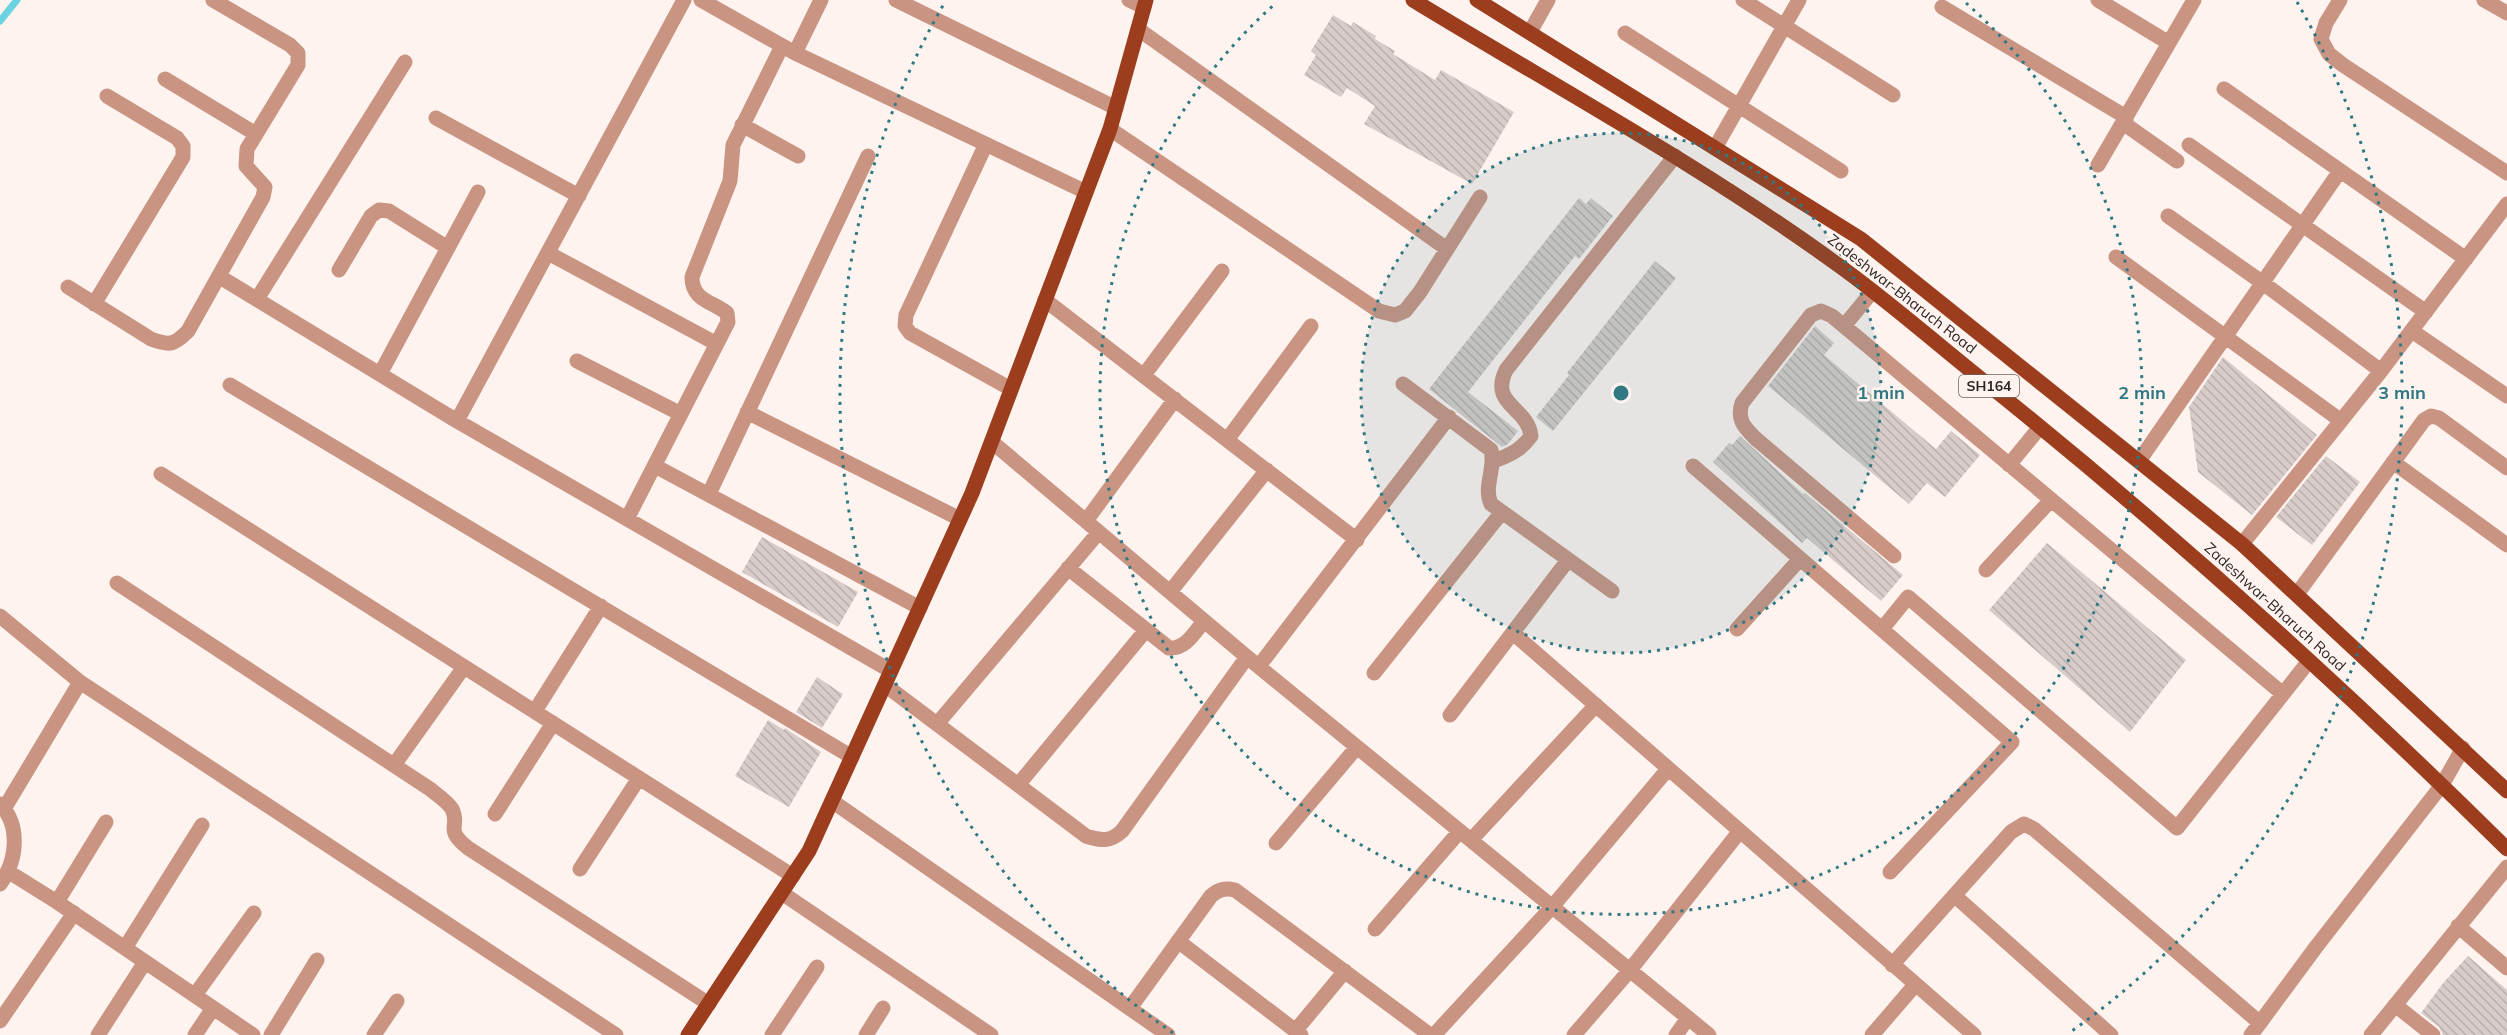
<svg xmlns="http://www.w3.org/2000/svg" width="2507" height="1035" viewBox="0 0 2507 1035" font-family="Mulish,sans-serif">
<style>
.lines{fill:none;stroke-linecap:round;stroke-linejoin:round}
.stream{stroke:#6bd2df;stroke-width:7}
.building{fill:url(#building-back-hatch)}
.minor{stroke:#ca9483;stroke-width:15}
.major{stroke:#9c3e1e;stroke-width:15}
.ring{fill:none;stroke:#317982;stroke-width:3;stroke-dasharray:3 6}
.labels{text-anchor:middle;stroke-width:5;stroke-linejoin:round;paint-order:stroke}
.shield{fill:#fef3ef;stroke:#6a6462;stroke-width:1.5}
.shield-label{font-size:14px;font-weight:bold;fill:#2b2726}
.street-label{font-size:15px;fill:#2b2726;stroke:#fef3ef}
.centre{fill:#317982;stroke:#fef3ef;stroke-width:3}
.ring-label{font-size:18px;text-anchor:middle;font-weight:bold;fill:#317982;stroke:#fef3ef;stroke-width:5;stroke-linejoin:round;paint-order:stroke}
</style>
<defs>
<pattern id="building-back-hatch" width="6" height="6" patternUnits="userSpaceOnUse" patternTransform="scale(1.5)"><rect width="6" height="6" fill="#d7ccc9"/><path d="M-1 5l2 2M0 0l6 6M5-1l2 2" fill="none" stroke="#b9afac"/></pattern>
</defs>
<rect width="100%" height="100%" fill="#fef3ef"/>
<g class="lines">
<path class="stream" d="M0,21l17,-21"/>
</g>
<path class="building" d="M1333,15l18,11 2,-4 23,14 -1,3 20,12 -2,3 42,26 6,-10 73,42 -42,72 -108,-60 11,-18 -28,-18 -6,9 -37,-22 12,-20 -5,-4z
M1579,198l7,6 5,-6 22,18 -34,43 -4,-3 -107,136 50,39 -10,13 -6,3 -73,-58z
M1655,261l21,17 -123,153 -17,-14 33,-42 -2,-2z
M1815,326l19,17 -10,12 112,94 15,-18 29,24 -35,42 -18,-14 -18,21 -141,-118z
M2223,357l94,78 -65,80 -54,-43 -9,-65z
M1740,436l63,58 2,-1 98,82 -22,26 -74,-63 -5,5 -89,-81 16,-19 3,2z
M2326,456l34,26 -48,63 -36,-28z
M762,537l96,55 -20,35 -96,-55z
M2047,543l139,117 -56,72 -141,-122z
M817,677l26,17 -21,34 -26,-16z
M768,720l16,10 1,-2 36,24 -32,55 -54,-31z
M2468,956l39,34v45h-64l-4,-8 -18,-14 23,-31z"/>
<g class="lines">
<path class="minor" d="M701,0l94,53 291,139
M896,0l220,108
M1129,0l15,7
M1743,0l150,95
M2098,0l71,43
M2340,0l-14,23 -5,16 8,15 14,11 164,108
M2484,0l23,13
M1942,7l184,110v8l51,36
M1138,29l309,220
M1530,32l18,-32
M1625,33l216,138
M795,53l26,-53
M165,79l91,55
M2224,89l242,170
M436,118l143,78
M742,125l56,31
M1110,129l269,182 16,4 10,-4 15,-19 60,-95
M986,144l-80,171 -1,11 5,7 101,56
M2189,145l237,167
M1715,148l84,-148
M2098,165l96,-165
M2168,216l95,67 118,88
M548,253l169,91
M2116,257l224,163
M339,270l32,-54 8,-6 10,1 59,37
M220,277l237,144 434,250
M68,287l83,52c19,7 23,6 37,-8l75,-134 2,-10 -19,-21 1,-17 51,-84v-12l-8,-8 -77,-45
M257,299l148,-237
M1045,300l312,240
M94,304l89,-147v-11l-6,-8 -70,-42
M1844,326l28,-34
M2412,331l95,65
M577,361l104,53
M380,374l98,-182
M1144,375l78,-104
M1403,384l88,66c5,18 -8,37 0,54l121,87
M230,385l622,372
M747,412l213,107
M457,421l227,-421
M1227,440l84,-114
M992,442l255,215 462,378
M1494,461c16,-6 27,-11 37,-25 -3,-29 -42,-31 -25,-66l169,-214
M2139,461l201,-290
M2393,462l114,83
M2009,465l31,-38
M655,466l265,142
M1693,466l319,276 -122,130
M161,474l632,402
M709,494l159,-338
M627,519l101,-197 -1,-9c-16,-12 -35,-13 -35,-36l38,-96 3,-36 49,-99
M1086,521l89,-122
M2242,544l139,-173 126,-167
M1894,556l-139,-118c-12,-12 -18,-19 -13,-35l69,-88 10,-4 11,5 451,378
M1068,568l101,80c17,1 25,-15 35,-27
M1986,570l65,-70
M117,583l313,206c7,6 17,12 22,20 9,18 -9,19 16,39l241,156
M1170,592l97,-122
M2297,594l127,-174 7,-4 8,2 68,50
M0,616l80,66 536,353
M1737,629l63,-70
M1882,629l26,-32 269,231 132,-167
M1513,633l461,402
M1259,666l190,-249
M1374,673l128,-161
M885,685l201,151c16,5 24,6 36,-5l125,-174
M535,711l66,-105
M1450,715l118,-155
M937,724l162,-192
M394,765l70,-98
M1018,785l128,-155
M832,801l336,234
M0,804c21,22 17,57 0,80
M4,809l76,-127
M495,814l58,-91
M1471,840l125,-135
M1276,843l81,-96
M580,869l59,-91
M9,872l48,30 196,133
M782,893l209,142
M1955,896l156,139
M57,902l49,-80
M2458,926l49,42
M1375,929l85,-98
M1178,941l123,94
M125,948l77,-123
M1892,965l119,-133 13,-8 10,5 226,194
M195,995l59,-82
M2395,1005l38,30
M1130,1008l81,-112c8,-7 14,-8 24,-6l195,145
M0,1021l74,-108
M1296,1030l49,-59
M98,1035l47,-73
M195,1035l18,-27
M271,1035l46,-75
M374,1035l23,-34
M772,1035l45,-68
M866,1035l17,-27
M1434,1035l118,-128 116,-138
M1574,1035l56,-65 110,-139
M1676,1035l12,-17
M1872,1035l43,-50
M2251,1035l65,-88 126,-162 21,-37
M2371,1035l136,-168"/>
<path class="major" d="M1413,0c141,86 287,165 421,262 51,36 98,78 147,117 184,147 359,305 526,470
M1477,0l384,239 381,305 265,247
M688,1035l121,-184 163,-358 138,-364 36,-129"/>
</g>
<circle cx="1621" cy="393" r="260" fill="#317982" fill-opacity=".12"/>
<g class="ring">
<circle cx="1621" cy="393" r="260"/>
<path d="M1966 3A521 521 0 1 1 1276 3"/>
<path d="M1173 1033A781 781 0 0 1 945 2M2297 2A781 781 0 0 1 2069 1033"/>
</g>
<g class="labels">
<rect class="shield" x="1959" y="375" width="60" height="22" rx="4.5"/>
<g class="shield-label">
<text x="1989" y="391">SH164</text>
</g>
<g class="street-label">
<text transform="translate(1902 294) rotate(38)" y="5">Zadeshwar-Bharuch Road</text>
<text transform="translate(2275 607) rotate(42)" y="5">Zadeshwar-Bharuch Road</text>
</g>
</g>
<circle cx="1621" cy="393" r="9" class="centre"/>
<g class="ring-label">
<text x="1881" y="399">1 min</text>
<text x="2142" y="399">2 min</text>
<text x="2402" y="399">3 min</text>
</g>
</svg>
